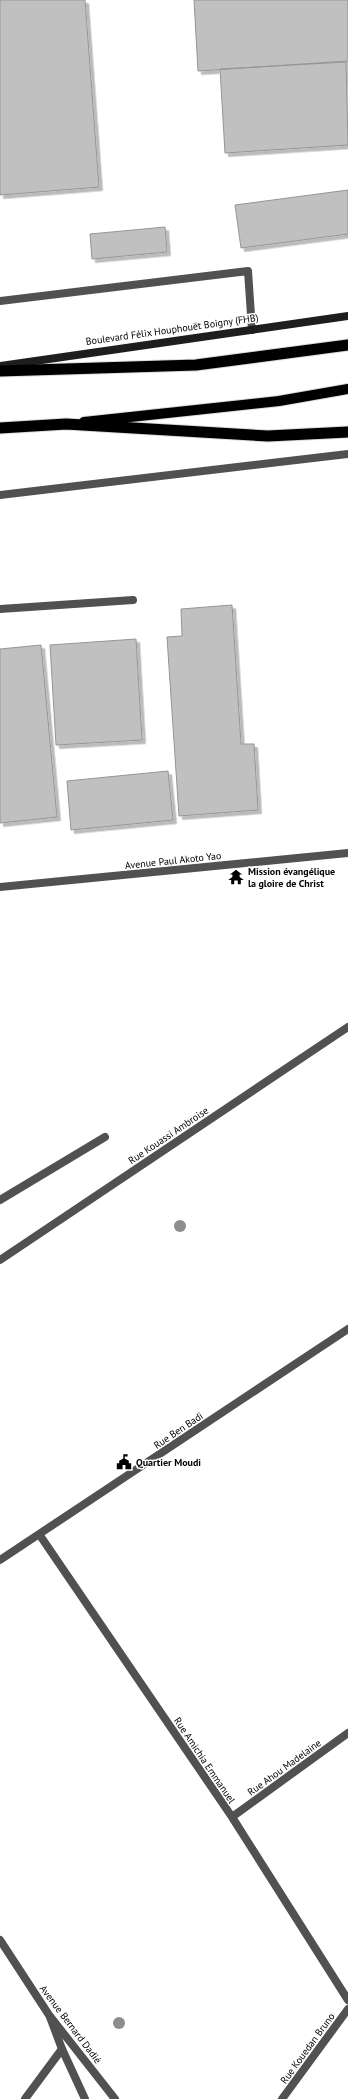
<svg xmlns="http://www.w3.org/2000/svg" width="348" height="2099" viewBox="0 0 348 2099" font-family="'PT Sans',sans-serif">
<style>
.building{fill:#c0c0c0;stroke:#959595;filter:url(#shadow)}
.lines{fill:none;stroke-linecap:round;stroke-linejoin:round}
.primary-casing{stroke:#dbdbdb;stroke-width:12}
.trunk-casing{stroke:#dbdbdb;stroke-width:13}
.service{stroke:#515151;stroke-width:8}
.minor{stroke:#515151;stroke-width:8}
.tertiary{stroke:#515151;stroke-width:8}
.secondary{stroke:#1e1e1e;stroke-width:8}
.primary{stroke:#000;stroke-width:10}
.trunk{stroke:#000;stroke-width:11}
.tree{fill:#8d8d8d}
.labels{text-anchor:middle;stroke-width:3;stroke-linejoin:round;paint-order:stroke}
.street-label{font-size:10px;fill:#000;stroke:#fff}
.poi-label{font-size:10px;font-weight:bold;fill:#000;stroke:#fff;text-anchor:start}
</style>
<defs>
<filter id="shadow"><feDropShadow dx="3.5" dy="3.5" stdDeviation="0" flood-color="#0004"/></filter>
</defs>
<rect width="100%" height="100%" fill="#fff"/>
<path class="building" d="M0,0h85l14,187 -99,8z
M194,0h154v61l-150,10z
M346,62l2,83 -123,8 -5,-84z
M348,190v44l-107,14 -6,-43z
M165,227l2,25 -75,7 -2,-25z
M232,605l9,139h13l4,66 -79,6 -12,-179 15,-1 -1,-27z
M136,639l6,101 -86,5 -6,-100z
M41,645l16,172 -57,6v-174z
M168,771l5,49 -102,10 -4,-49z"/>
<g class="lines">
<g class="primary-casing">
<path id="primary" d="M84,422l195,-21 69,-12"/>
</g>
<g class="trunk-casing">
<path id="trunk" d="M0,371l196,-6 152,-20
M0,428l66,-4 202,12 80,-4"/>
</g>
<path class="service" d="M0,609l133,-9
M0,1200l105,-63
M25,2099l37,-50"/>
<path class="minor" d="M0,301l248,-30 4,59
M0,495l348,-41
M0,1260l348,-233
M39,1534l193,283 116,183
M0,1560l348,-231
M232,1817l116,-84
M50,2017l12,32 23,50
M282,2099l66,-90"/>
<path class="tertiary" d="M0,887l348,-34
M0,1940l49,75 66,84"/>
<path class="secondary" d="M0,366l348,-50"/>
<use href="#primary" class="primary"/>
<use href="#trunk" class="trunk"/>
</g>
<g class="tree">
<circle cx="180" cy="1226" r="6"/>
<circle cx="119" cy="2023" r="6"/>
</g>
<defs>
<g id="temple-bare" transform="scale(1.2)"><path d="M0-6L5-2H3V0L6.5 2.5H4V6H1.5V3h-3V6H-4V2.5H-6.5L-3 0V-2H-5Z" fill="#000" stroke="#fff" stroke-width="2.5" paint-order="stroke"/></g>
<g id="civic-bare" transform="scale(1.2)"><path d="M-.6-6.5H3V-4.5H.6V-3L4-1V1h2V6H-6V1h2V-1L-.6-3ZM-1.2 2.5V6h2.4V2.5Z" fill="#000" stroke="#fff" stroke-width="2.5" paint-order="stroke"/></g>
</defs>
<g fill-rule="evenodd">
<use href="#temple-bare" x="236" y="877"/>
<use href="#civic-bare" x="124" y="1462"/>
</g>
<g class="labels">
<g class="street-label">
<text transform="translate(172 329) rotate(-8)" y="4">Boulevard Félix Houphouët Boigny (FHB)</text>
<text transform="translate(173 860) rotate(-6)" y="4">Avenue Paul Akoto Yao</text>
<text transform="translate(168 1135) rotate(-34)" y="4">Rue Kouassi Ambroise</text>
<text transform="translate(178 1430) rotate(-34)" y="4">Rue Ben Badi</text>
<text transform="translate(205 1760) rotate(56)" y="4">Rue Amichia Emmanuel</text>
<text transform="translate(284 1767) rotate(-36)" y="4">Rue Ahou Madelaine</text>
<text transform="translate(71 2024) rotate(53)" y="4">Avenue Bernard Dadié</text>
<text transform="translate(307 2048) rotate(-54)" y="4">Rue Kouedan Bruno</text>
</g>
<g class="poi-label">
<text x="248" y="875">Mission évangélique<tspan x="248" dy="12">la gloire de Christ</tspan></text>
<text x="136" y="1466">Quartier Moudi</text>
</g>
</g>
</svg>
